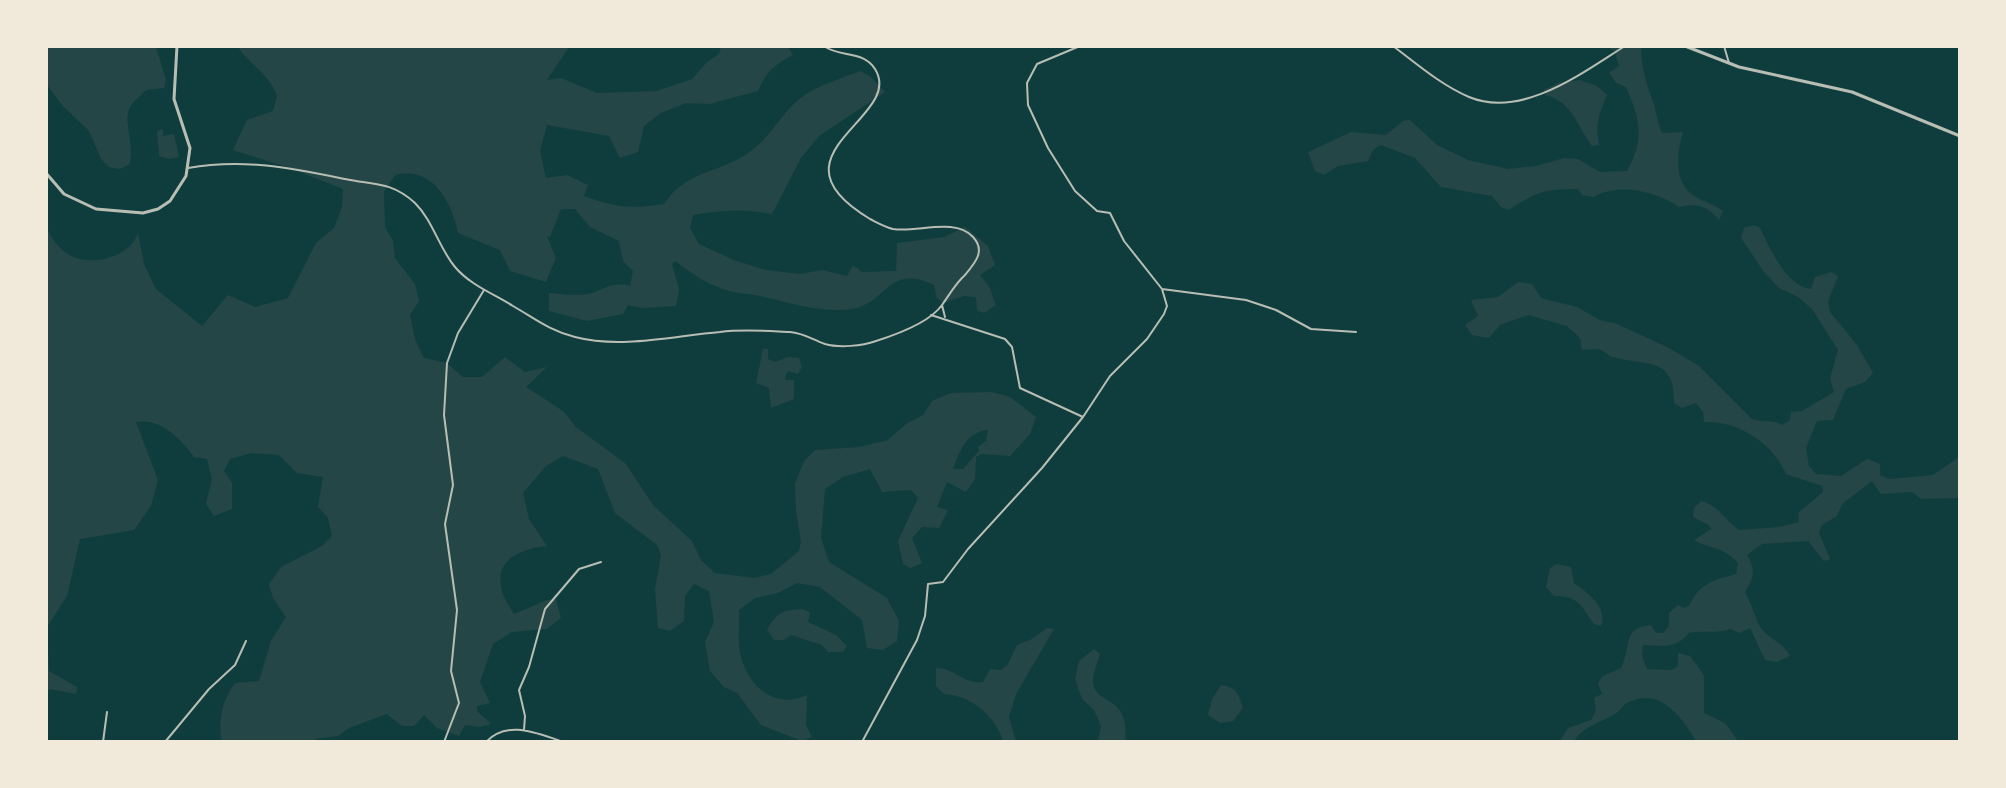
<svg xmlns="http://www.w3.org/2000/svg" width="2006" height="788" viewBox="0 0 2006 788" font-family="Rubik,sans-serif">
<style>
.green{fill:#244646;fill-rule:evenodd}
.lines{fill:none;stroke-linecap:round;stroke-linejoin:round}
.minor{stroke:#b8beb3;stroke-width:2}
.tertiary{stroke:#b8beb3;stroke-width:3}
</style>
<rect width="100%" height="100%" fill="#0f3d3e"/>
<path class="green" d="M46,47h110l10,33 -2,8 -18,2c-5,6 -13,11 -16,17 -8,15 6,39 -1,58l-10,4 -10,-2 -8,-8 -12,-28 -26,-25 -16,-21z
M238,47h331l-22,33 14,-2 36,15 60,-2 35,-12 15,-17 12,-8 2,-7h67l5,8c-19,10 -27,17 -35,36l-49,13 -23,-1 -25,10 -17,13 -6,26 -18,6 -11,-22 -62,-11 -7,26 6,27 21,-3 21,10 -4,11c34,12 45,13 80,8 23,-35 56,-30 87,-53 19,-14 30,-36 47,-51 17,-14 42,-21 62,-29l10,5 15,16 -66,44 -18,22 -29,56c-27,-5 -51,-4 -79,1l-3,13 9,16 35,16 32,10 34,4 22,-4 25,6 6,-11 9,7 34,-1 1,-28 47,-6 21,-10 23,19 7,19 -15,10 9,11 7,19 -12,8 -7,-3 -1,-13 -12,-1 -21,7 -6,-5 -3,-13c-43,-20 -46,12 -74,22 -27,9 -70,-4 -96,-10 -14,-4 -28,-3 -41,-8 -18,-6 -33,-17 -48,-28l-3,3 7,25 -3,17 -34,2 -14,-3 -5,9 -36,7 -38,-10v-18c13,1 26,3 39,1 16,-3 21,-13 42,-8l3,-15 -10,-10 -4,-20 -29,-14 -15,-18h-14l-11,28 -3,-1 9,22 -10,24 -36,-11 -10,-21 -42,-17c-7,-32 -25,-67 -63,-58l-11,17 1,35 8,14 2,17 20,26 4,17 -9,14 5,24 9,19 23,5 16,14h19l23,-20 20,15 22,-5 -21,20 37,24 13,16 50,37 27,41 39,36 9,19 14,13 39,5 17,-4 28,-23 2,-9 -5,-31 -1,-27 9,-23 11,-11 44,-3 29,-7 18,-16 17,-9 9,-14 19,-8 41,-1 18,5 26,20 -6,17 -20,22 -29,-2 -5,3 -1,22 -9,13 -19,-10 -10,25 11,3 -9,18 -17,-1 -10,11 10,25 -12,5 -7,-4 -5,-23 20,-43 -7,-8 -29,2 -12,-23 -27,8 -18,12 -4,49 8,24 58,36 12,23 -2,20 -14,9 -16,-2 -5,-28 -42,-33 -23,-4 -19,10 -23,5 -16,12c1,14 -2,34 2,47 8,30 35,53 66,38l-1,30 6,12 -10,4 -41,-16 -24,-32 -13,-6 -14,-16 -5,-29 9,-20 -5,-31 -15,-7 -9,12 -1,25 -14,10 -12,-3 -3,-39 6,-34 -4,-10 -42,-32 -17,-44 -35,-13 -17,10 -23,27 6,26 18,27c-46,5 -60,29 -33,68l33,-14 9,-1 5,19 -14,11 -35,3 -19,12 -13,38 10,21 -13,3v5l14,13 -11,3 -15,-2 -6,11 -22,-8 -13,-13 -10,11h-12l-15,-12 -38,14 -11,8 -23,3v2h-91l-3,-2c-2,-22 1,-38 14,-56l24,-2 12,-40 15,-24 -13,-19 -4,-14 12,-17 41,-21 10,-10 -4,-18 -10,-11 5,-30 -26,-4 -18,-18 -28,-2 -21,6 -6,12 8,12v26l-18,7 -8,-12 6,-25 -5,-20 -13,-2c-14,-19 -33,-39 -58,-35l22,58 -7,26 -17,24 -54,9 -13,57 -20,31 -1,-401c5,13 15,26 28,31 21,9 57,-1 64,-24l6,31 12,25 46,37 26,-31 27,12 33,-9 28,-55 18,-15 8,-21 1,-18 -53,-21 -57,-18 14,-30 26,-9 4,-15c-7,-21 -27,-31 -39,-49zM988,430l-2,11 -8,6 1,4 -16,18h-10c7,-18 13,-37 35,-39z
M1608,47h33c0,21 6,38 13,57 3,10 3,19 8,29l21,-1c-6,20 -10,49 10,63 10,7 21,9 30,16l-4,9c-12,-14 -21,-17 -40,-13 -23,-15 -59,-25 -85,-10l-12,-2 -4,-6c-32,0 -43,3 -69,21l-8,-3 -9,-11 -51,-9 -26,-29 -34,-13 -8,5 -5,11 -30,5 -14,9 -9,-4 -7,-19 43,-20 35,3 17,-14 7,-1 27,25 31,15 40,9 28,-3 28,-8 14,1 22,13 27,-1c18,-32 13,-52 -1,-84l-10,-4 -7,-10 10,-7 -4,-14z
M1580,80l17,6 10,9c-8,18 -12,31 -8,50l-7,1c-15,-20 -20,-45 -47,-51l-1,-5 14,-7z
M163,129v7l11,-2 5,23 -10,2 -10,-3 -2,-25z
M1754,225l6,3c10,20 26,59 51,61l4,-12 16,-5 7,4 -10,26 2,10 27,33 16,28 -8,9 -19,7 -13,31 -16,1 -11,27 3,18 7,8 25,2 26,-17 13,5v11l9,4 44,-4 26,-18v41l-38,1 -9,-7 -31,2 -9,-13 -30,23 -5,12 -15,9 -3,8 11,26 -6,2 -16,-20 -46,3 -15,11c9,14 7,23 -2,37 6,11 9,22 14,33 7,13 23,16 31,31l-13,6 -12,-2 -15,-32 -11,5 -8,-4c-16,5 -26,1 -42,4 -13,16 -26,13 -46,12l-1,11 5,13 25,1 6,-4v-13l12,3 14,19v38l21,10 13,18h-42c-14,-23 -35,-54 -67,-39 -6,2 -9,9 -14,12 -15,9 -30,11 -41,27h-14l8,-13 23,-8 5,-10 -2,-12 8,-4 -4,-11 5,-7 18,-8c11,-22 0,-40 30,-43l5,8h7l6,-7v-13l9,-8 6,3 5,-2c12,-24 23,-25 47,-32l2,-11c-15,-17 -26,-13 -44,-23l17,-11 -2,-4 -16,-8 1,-9 7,-7c19,5 23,19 38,29l40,-3 20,-5 -1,-9 25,-21 -1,-6 -36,-12c-13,-31 -49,-54 -82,-52l-1,-10 -7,-9 -14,5 -8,-5c1,-48 -28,-36 -61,-46 -5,-1 -8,-6 -12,-7 -5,-2 -14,0 -19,0l-2,-12 -13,-12 -39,-11 -28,10 -11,13 -17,-3 -7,-10 13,-9 -7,-16 27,-3 20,-15 14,2 9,14 36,9 23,13 17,4 52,24 30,18 53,53c11,4 20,0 30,6l8,-5 1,-8 11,-1 32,-19 -4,-14 8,-28 -26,-41 -14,-12 -19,-9 -15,-16 -23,-34 3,-10z
M763,349h5v10l7,3 13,-5 11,1 3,9 -4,7 -9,-3 -3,3 -1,6h9v19l-23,9 -2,-20 -13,-5z
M1557,564l14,3 3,16c14,10 34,24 27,43l-7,-2c-13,-18 -15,-28 -40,-28l-8,-9 4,-19z
M803,609l7,4 -2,9 28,13 11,11 -4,6h-15l-6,-7 -31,-10 -7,5h-10l-7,-10c10,-18 16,-20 36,-21z
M1047,628l7,1 -38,65 -7,23 7,24h-13c-7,-25 -33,-46 -59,-47l-8,-8v-18c19,0 28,17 47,14l7,-13 11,1 7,-6 9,-19 15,-6z
M47,629l2,42 28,16 -1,7 -27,-5 -2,8z
M1094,649l6,5c-2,8 -8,21 -7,29 2,22 38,12 32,58h-27l3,-15 -7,-16 -12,-11 -7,-20 4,-18z
M1221,685c15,2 18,9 22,23l-10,13 -13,2 -12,-8 4,-16z"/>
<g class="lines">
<path class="minor" d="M1393,46c24,18 48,39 76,51 53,22 113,-24 156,-51
M1724,46l5,17
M188,168c55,-10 103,0 157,11 28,6 46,2 70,24 18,18 24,45 40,64 15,18 39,27 58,39 21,12 37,25 62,31 46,12 98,-1 145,-5 23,-3 47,-1 70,0 14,1 23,8 35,12 14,4 37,2 51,-3 19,-6 54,-19 66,-36 8,-11 13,-21 23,-30 10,-12 21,-24 8,-38 -18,-20 -56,-4 -80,-8 -8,-2 -15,-6 -23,-10 -109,-65 36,-101 5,-150 -12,-19 -35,-11 -51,-23
M1162,289l84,11 30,10 35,19 45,3
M942,305l3,12
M931,315l74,24 7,8 8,41 63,29
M524,730l1,-14 -6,-26 10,-23 16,-58 34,-40 22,-7
M103,742l4,-30
M165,742l44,-53 26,-24 11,-24
M444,742l15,-39 -8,-32 6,-61 -12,-86 8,-39 -9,-70 3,-52 11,-30 26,-43
M486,742c22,-23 52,-8 78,0
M862,742l55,-102 8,-24 3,-32 15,-2 25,-33 74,-81 41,-51 27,-41 37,-37 17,-25 3,-8 -5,-17 -38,-48 -14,-28 -13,-2 -22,-20 -27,-43 -20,-43 -1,-22 10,-19 43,-18"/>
<path class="tertiary" d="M1685,46l54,21 113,25 108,44
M46,173l18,21 32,15 47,4 15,-4 12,-8 16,-25 4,-28 -16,-49 3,-53"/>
</g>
<rect width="2006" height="788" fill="none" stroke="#f1e9da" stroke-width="96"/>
</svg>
